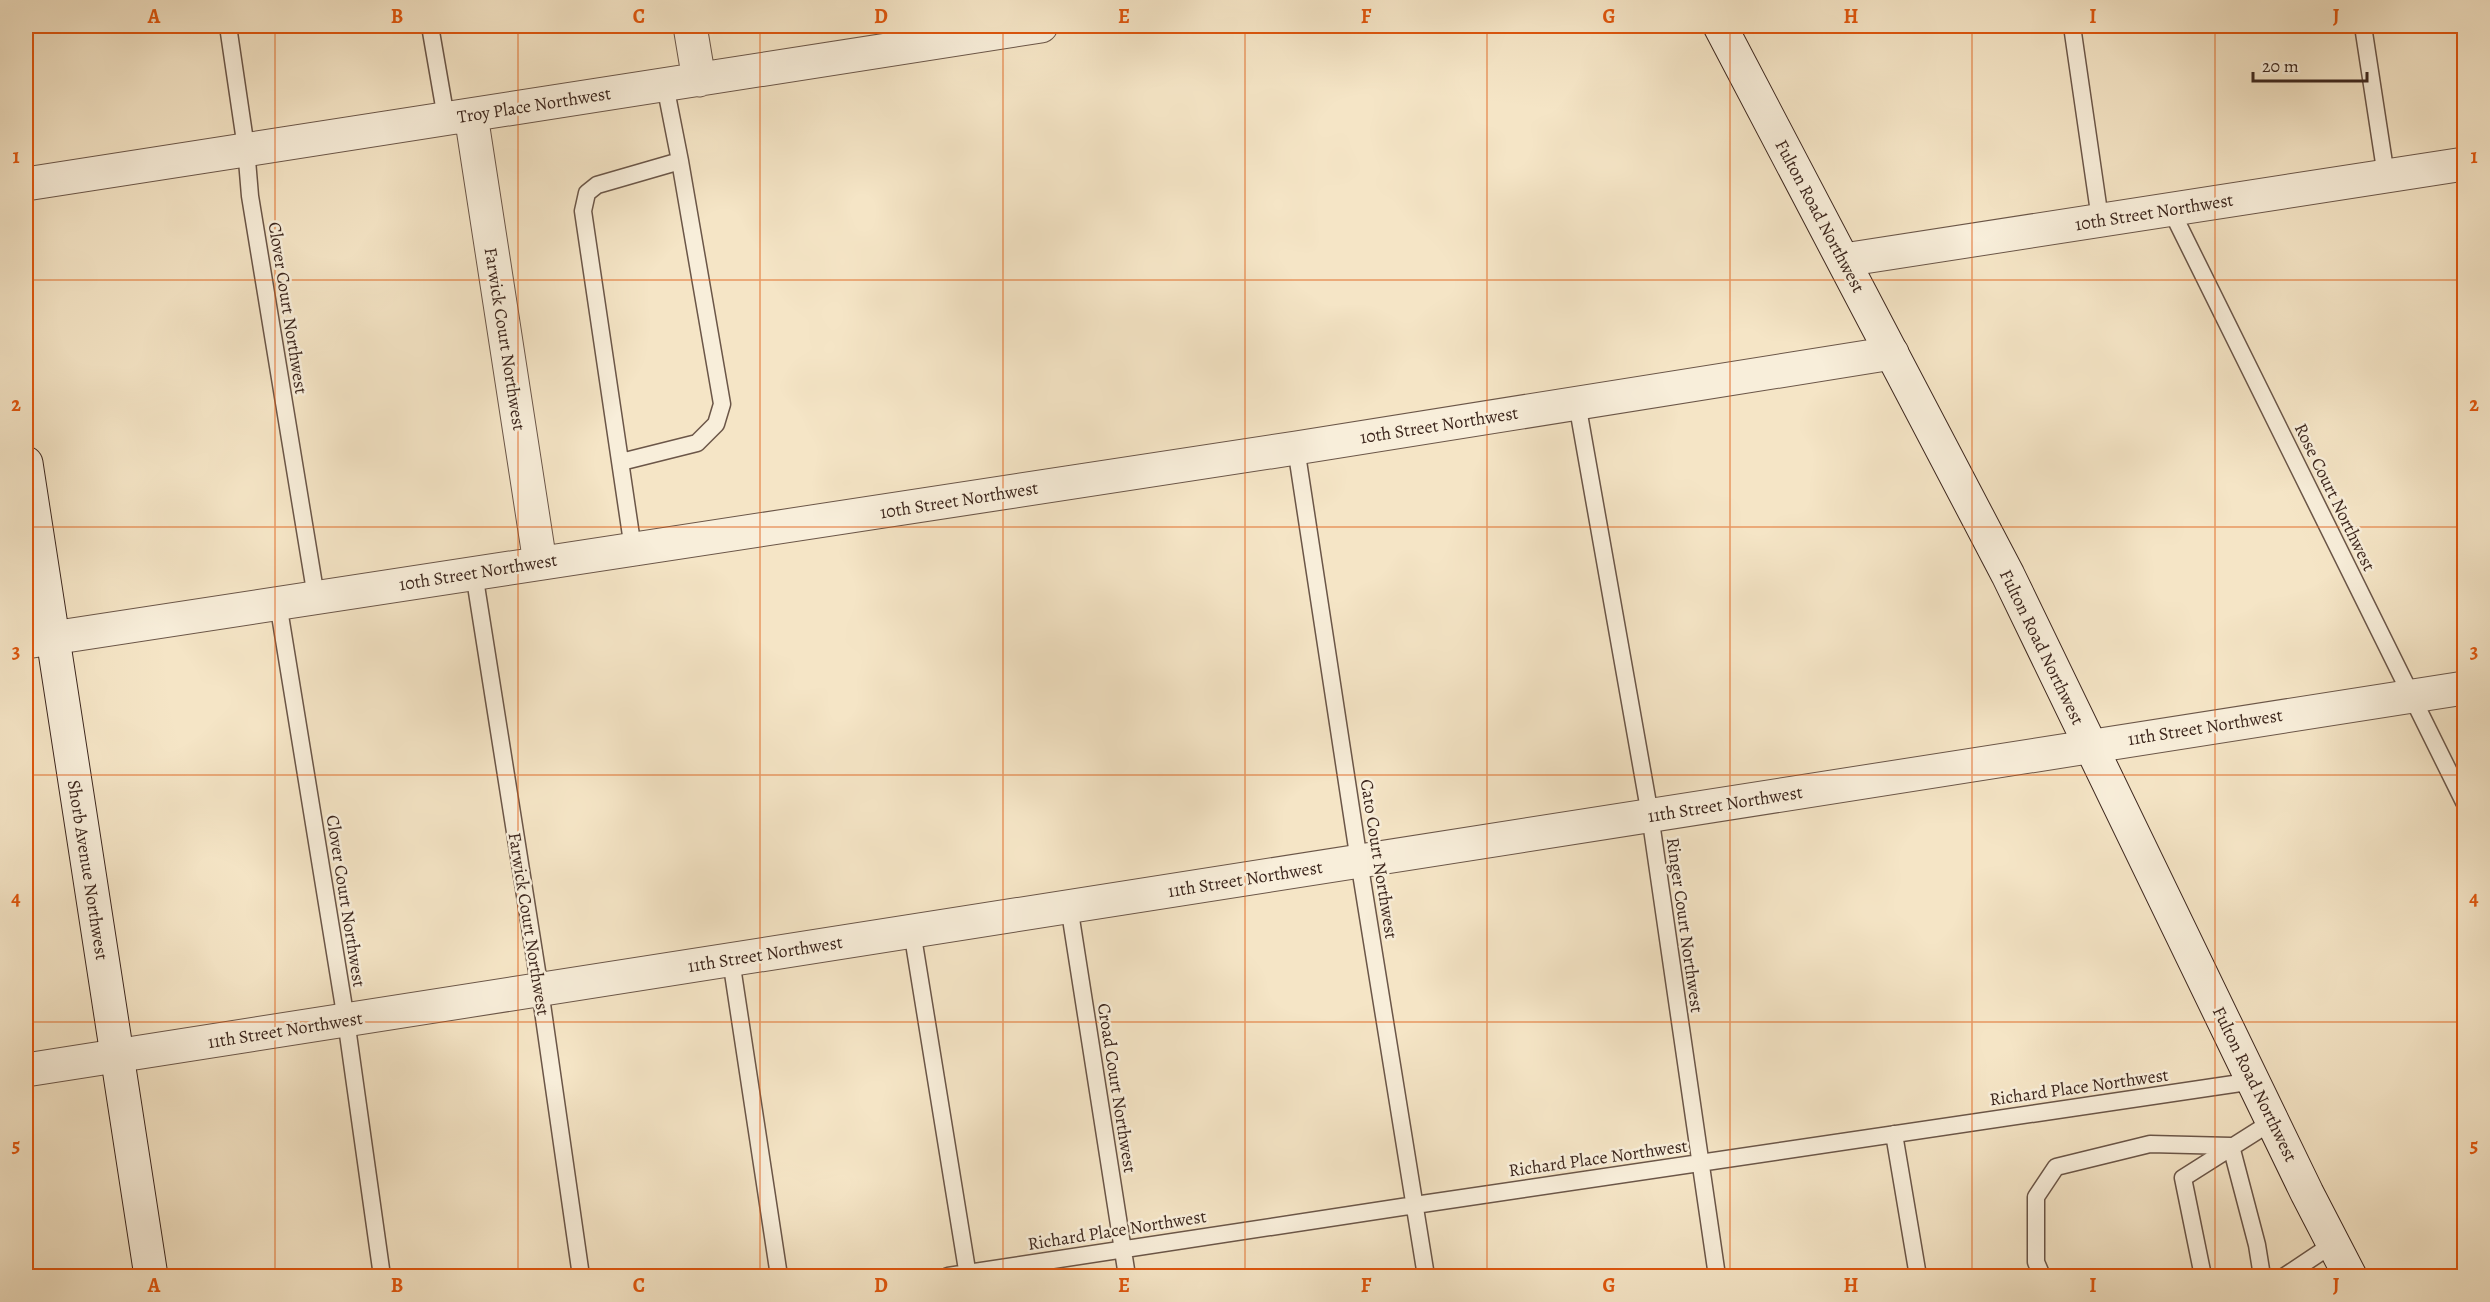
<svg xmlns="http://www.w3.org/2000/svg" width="2490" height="1302" viewBox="0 0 2490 1302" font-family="Alegreya,serif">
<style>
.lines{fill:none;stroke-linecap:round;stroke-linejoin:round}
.lane-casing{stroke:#6b5648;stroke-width:19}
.street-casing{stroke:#6b5648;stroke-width:35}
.secondary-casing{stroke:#3d271e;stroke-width:35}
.lane{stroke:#f8eeda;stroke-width:16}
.street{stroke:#f8eeda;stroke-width:33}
.secondary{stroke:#f8eeda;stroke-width:33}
.grid{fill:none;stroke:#df560d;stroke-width:1.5;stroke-opacity:0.55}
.labels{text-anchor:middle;stroke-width:5;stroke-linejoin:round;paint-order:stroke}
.street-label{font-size:18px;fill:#3d271e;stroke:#f8eeda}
.neatline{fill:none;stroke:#df560d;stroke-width:2}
.grid-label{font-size:20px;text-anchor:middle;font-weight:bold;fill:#df560d}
</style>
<rect width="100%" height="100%" fill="#f5e5c6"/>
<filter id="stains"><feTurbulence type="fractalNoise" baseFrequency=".00333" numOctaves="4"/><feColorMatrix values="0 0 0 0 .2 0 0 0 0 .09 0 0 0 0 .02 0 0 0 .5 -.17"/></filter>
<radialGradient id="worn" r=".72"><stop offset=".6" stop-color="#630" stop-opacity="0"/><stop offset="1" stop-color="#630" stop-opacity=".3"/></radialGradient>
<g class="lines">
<g class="lane-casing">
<path id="lane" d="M228,26l18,122 4,48 66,401
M430,26l16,92
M2072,26l28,193
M2363,26l23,150
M2171,210l293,592
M1577,403l73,412 67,461
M1296,448l63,413 67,415
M621,462l76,-19 19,-19 6,-20 -42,-243
M633,549l-50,-338 4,-18 10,-8 83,-24 -15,-76
M474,573l66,417 41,286
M278,603l68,417 36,256
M1069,906l58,370
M912,931l56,345
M731,960l48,316
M1894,1134l24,142
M948,1276l467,-71 839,-124
M2042,1276l-6,-14v-65l20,-30 94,-23 81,2 26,99 5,31
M2203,1276l-20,-98 90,-57
M2285,1276l48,-32"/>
</g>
<g class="street-casing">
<path id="street" d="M690,26l9,54
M471,115l69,448
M26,184l1015,-158
M1844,260l620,-96
M26,642l1270,-194 596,-95
M26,1070l2438,-382"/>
</g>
<g class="secondary-casing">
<path id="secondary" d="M1720,26l288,549 299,618 43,83
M26,463l125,813"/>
</g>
<use href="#lane" class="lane"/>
<use href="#street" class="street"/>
<use href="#secondary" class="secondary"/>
</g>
<path class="grid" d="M275,26v1250M518,26v1250M760,26v1250M1003,26v1250M1245,26v1250M1487,26v1250M1730,26v1250M1972,26v1250M2215,26v1250M26,280h2438M26,527h2438M26,775h2438M26,1022h2438"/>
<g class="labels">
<g class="street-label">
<text transform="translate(534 105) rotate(-9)" y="6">Troy Place Northwest</text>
<text transform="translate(2154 212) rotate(-9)" y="6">10th Street Northwest</text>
<text transform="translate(1820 216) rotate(62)" y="6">Fulton Road Northwest</text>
<text transform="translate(288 308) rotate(81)" y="6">Clover Court Northwest</text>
<text transform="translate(505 339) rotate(81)" y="6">Farwick Court Northwest</text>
<text transform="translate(1439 425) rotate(-9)" y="6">10th Street Northwest</text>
<text transform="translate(2335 497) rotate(64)" y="6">Rose Court Northwest</text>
<text transform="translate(959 500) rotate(-9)" y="6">10th Street Northwest</text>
<text transform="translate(478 572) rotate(-9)" y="6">10th Street Northwest</text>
<text transform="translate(2042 647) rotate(64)" y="6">Fulton Road Northwest</text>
<text transform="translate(2205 727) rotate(-9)" y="6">11th Street Northwest</text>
<text transform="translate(1725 804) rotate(-9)" y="6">11th Street Northwest</text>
<text transform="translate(1379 859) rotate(81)" y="6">Cato Court Northwest</text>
<text transform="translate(88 870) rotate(81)" y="6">Shorb Avenue Northwest</text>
<text transform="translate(1245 879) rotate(-9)" y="6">11th Street Northwest</text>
<text transform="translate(346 901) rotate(81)" y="6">Clover Court Northwest</text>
<text transform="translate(529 924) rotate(81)" y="6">Farwick Court Northwest</text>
<text transform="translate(1685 925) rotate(82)" y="6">Ringer Court Northwest</text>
<text transform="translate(765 954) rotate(-9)" y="6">11th Street Northwest</text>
<text transform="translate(285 1030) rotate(-9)" y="6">11th Street Northwest</text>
<text transform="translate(2255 1084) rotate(64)" y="6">Fulton Road Northwest</text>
<text transform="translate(2079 1087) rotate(-8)" y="6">Richard Place Northwest</text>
<text transform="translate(1117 1088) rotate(81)" y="6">Croad Court Northwest</text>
<text transform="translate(1598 1158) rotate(-8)" y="6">Richard Place Northwest</text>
<text transform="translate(1117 1230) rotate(-9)" y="6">Richard Place Northwest</text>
</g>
</g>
<rect width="2490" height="1302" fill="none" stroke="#f5e5c6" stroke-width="66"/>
<path d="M2253 72v9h114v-9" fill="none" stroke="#3d271e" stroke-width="3"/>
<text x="2262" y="72" font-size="18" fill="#3d271e" stroke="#f8eeda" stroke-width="4.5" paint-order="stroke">20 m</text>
<rect x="33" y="33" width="2424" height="1236" class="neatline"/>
<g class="grid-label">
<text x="154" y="23">A</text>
<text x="397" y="23">B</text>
<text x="639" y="23">C</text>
<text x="881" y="23">D</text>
<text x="1124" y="23">E</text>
<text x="1366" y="23">F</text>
<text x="1609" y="23">G</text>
<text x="1851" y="23">H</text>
<text x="2093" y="23">I</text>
<text x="2336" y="23">J</text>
<text x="16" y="163">1</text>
<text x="2474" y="163">1</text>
<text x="16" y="411">2</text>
<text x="2474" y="411">2</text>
<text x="16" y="658">3</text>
<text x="2474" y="658">3</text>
<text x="16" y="905">4</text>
<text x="2474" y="905">4</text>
<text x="16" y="1152">5</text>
<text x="2474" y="1152">5</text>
<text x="154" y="1292">A</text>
<text x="397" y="1292">B</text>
<text x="639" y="1292">C</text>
<text x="881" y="1292">D</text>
<text x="1124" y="1292">E</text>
<text x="1366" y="1292">F</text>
<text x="1609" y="1292">G</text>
<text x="1851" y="1292">H</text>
<text x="2093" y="1292">I</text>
<text x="2336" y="1292">J</text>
</g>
<rect width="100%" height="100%" filter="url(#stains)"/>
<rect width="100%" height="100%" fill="url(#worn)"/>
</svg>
